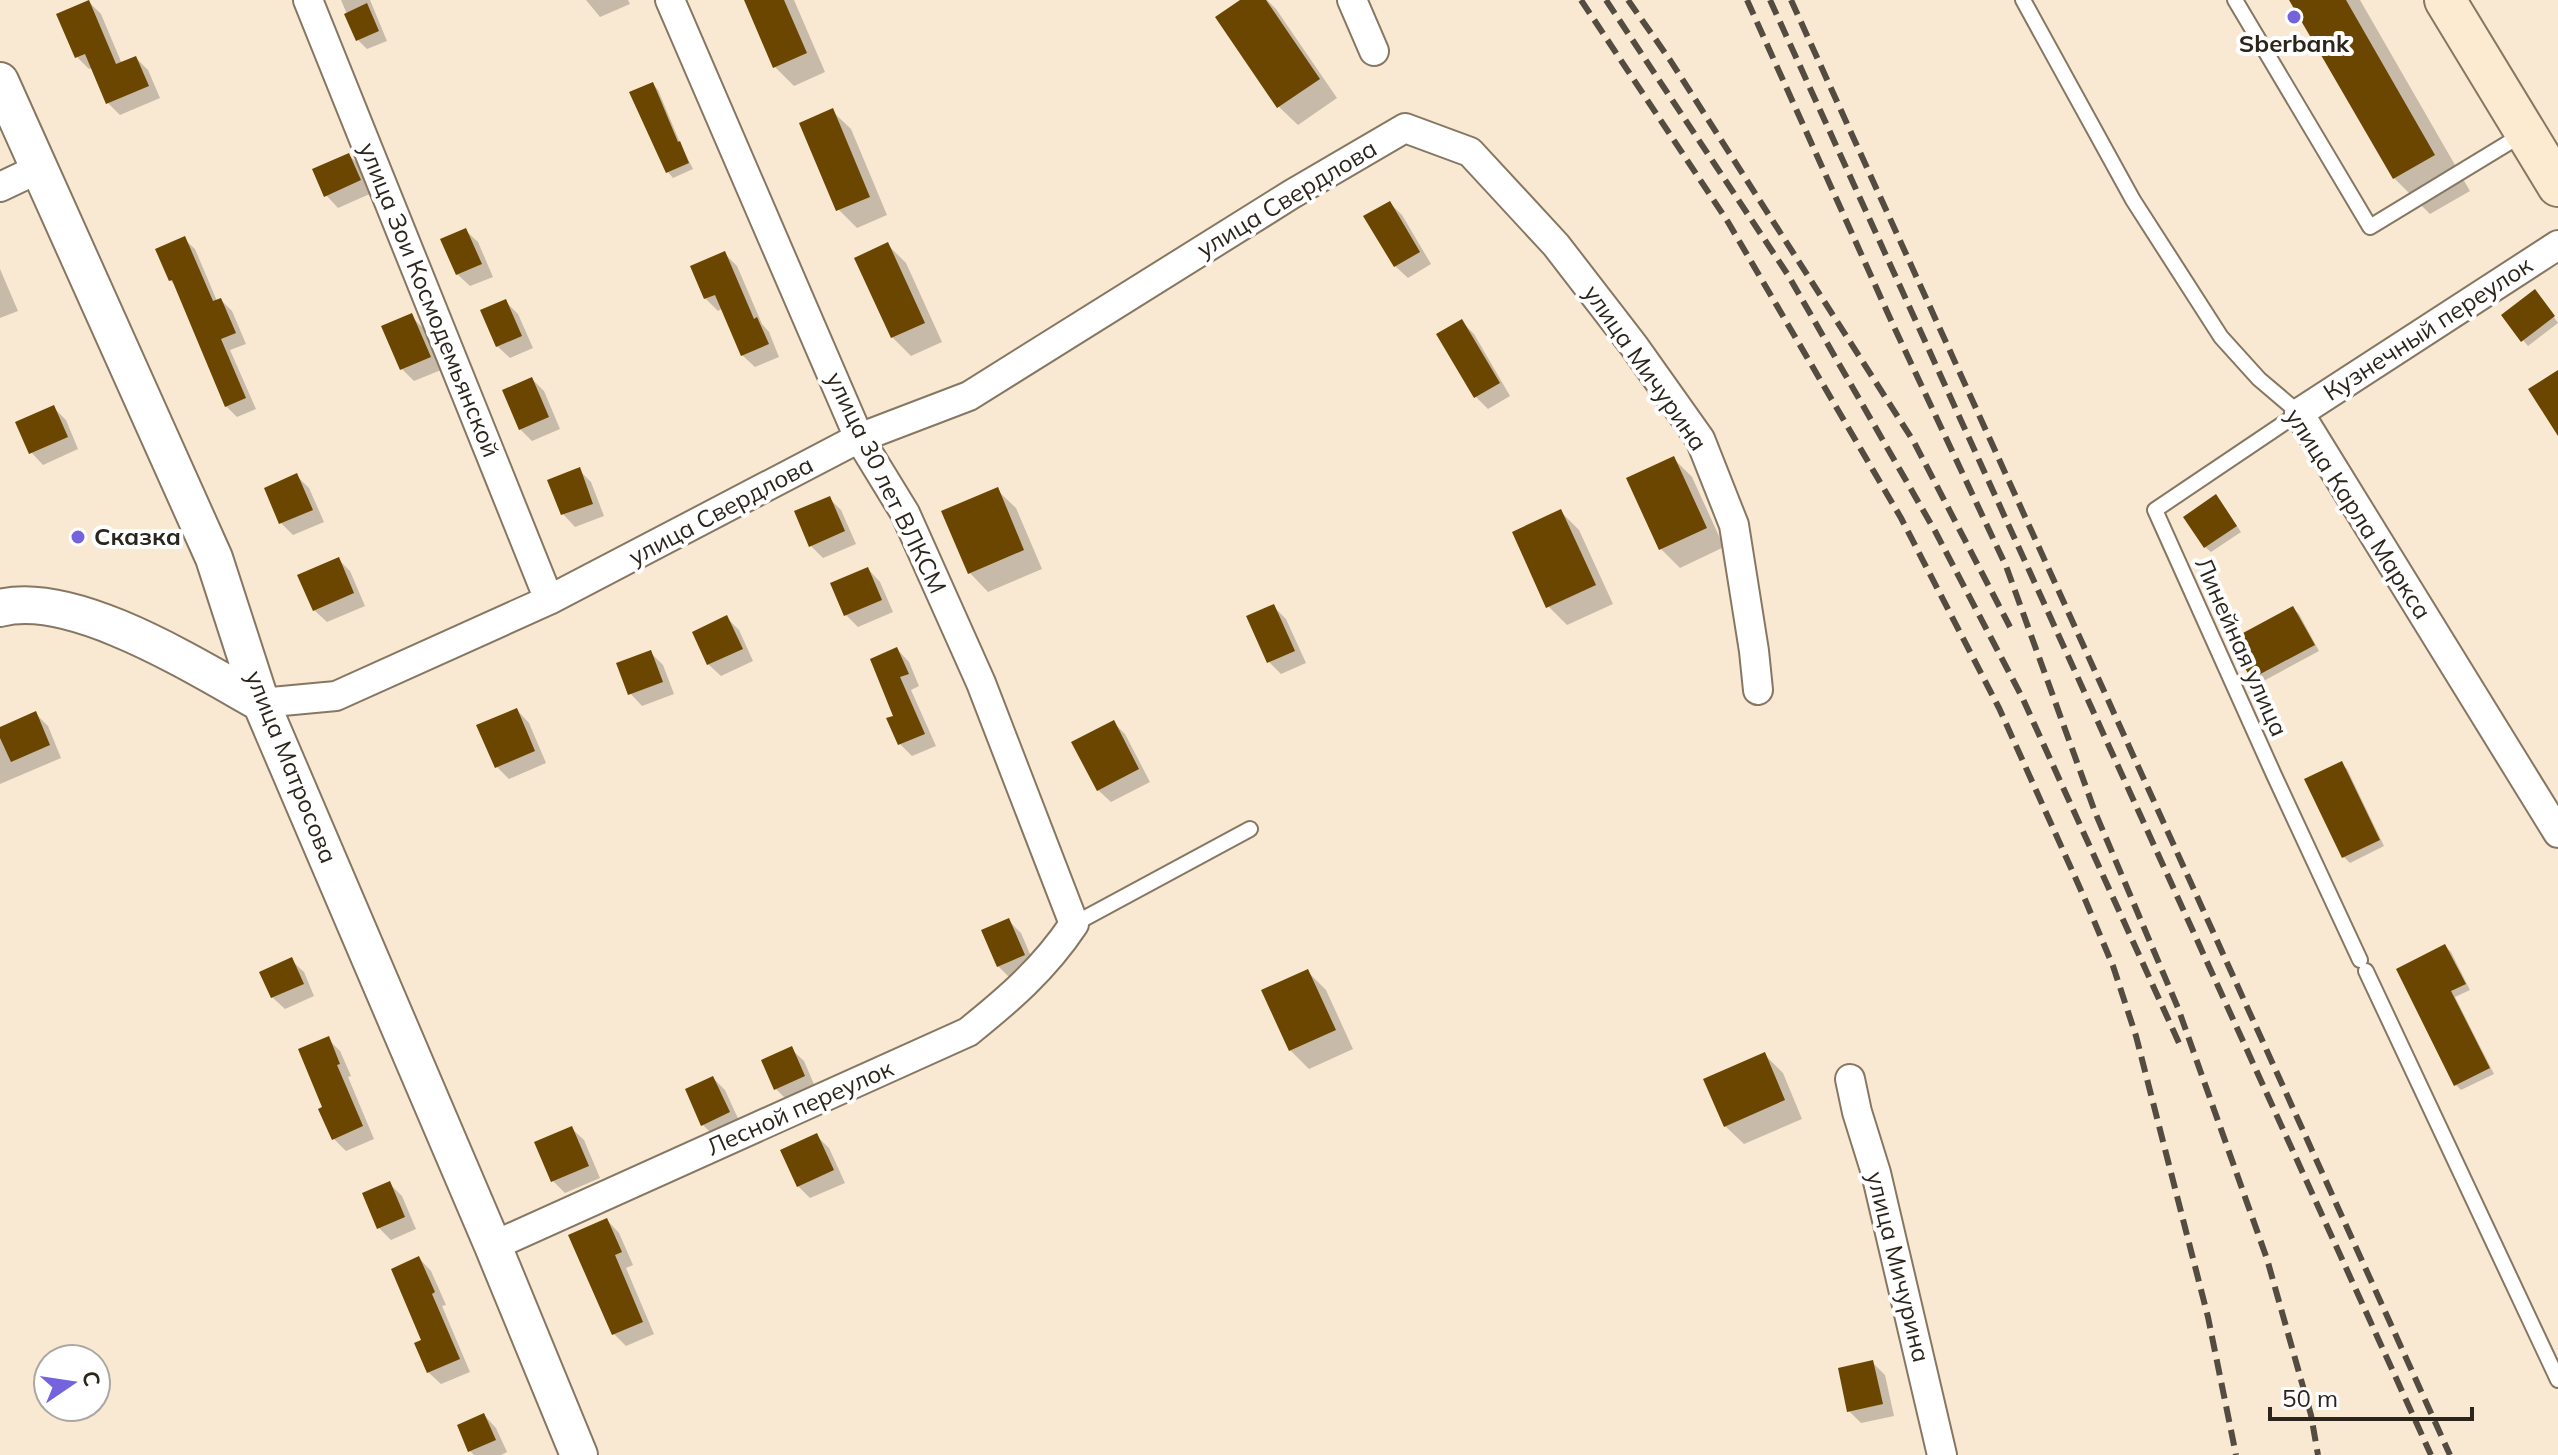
<svg xmlns="http://www.w3.org/2000/svg" width="2558" height="1455" viewBox="0 0 2558 1455" font-family="Mulish,sans-serif">
<style>
.shadow{fill:#0003}
.building{fill:#6a4600}
.lines{fill:none;stroke-linecap:round;stroke-linejoin:round}
.service-casing{stroke:#867763;stroke-width:18}
.minor-casing{stroke:#867763;stroke-width:32}
.tertiary-casing{stroke:#867763;stroke-width:40}
.secondary-casing{stroke:#867763;stroke-width:44}
.service{stroke:#fff;stroke-width:14}
.minor{stroke:#fff;stroke-width:28}
.tertiary{stroke:#fff;stroke-width:36}
.secondary{stroke:#fdebd1;stroke-width:40}
.rail{stroke:#544c40;stroke-width:6;stroke-dasharray:16 8;stroke-linecap:butt}
.poi-dot{fill:#7363dd;stroke:#fff;stroke-width:3}
.labels{text-anchor:middle;stroke-width:8;stroke-linejoin:round;paint-order:stroke}
.poi-label{font-size:24px;font-weight:bold;fill:#2b251c;stroke:#fff}
.street-label{font-size:24px;fill:#2b251c;stroke:#fff}
</style>
<rect width="100%" height="100%" fill="#f9e9d2"/>
<path class="shadow" d="M341,0h29l17,41 -20,8 -9,-9z
M586,0h42l2,4 -30,13z
M746,0h48l31,72 -31,14 -19,-19z
M1243,0h24l9,9 61,89 -39,27 -19,-18z
M2291,0h69l110,191 -40,23 -36,-36z
M89,2l12,12 21,50 14,-6 12,12 12,28 -40,17 -12,-12 -15,-35 -4,1 -12,-12z
M653,84l5,6 23,55 12,24 -20,9 -5,-6z
M832,111l19,18 36,86 -30,13 -19,-19z
M349,155l12,12 11,26 -34,15 -12,-13z
M1390,203l12,12 29,49 -23,14 -13,-12z
M465,230l13,12 15,35 -23,9 -13,-12z
M184,239l11,10 22,52 4,-1 11,11 14,33 -16,6 26,59 -19,8 -11,-11 -49,-119 -7,-7z
M888,245l18,18 36,79 -31,14 -19,-19z
M724,253l13,13 25,58 7,8 10,25 -24,10 -13,-12 -19,-47 -5,3 -13,-13z
M0,269l18,42 -18,7z
M2540,297l18,26 -30,23 -5,-6z
M506,302l12,12 15,34 -23,10 -13,-12z
M411,316l12,12 18,42 -27,11 -12,-12z
M1462,322l12,12 36,62 -22,13 -12,-12 -37,-62z
M532,379l12,12 16,38 -28,12 -12,-12z
M53,407l13,13 12,29 -35,16 -12,-13z
M1673,458l19,19 32,70 -44,21 -19,-19 -32,-70z
M579,470l12,12 13,34 -29,11 -12,-13z
M297,476l12,12 15,34 -31,13 -12,-12z
M997,490l19,18 26,61 -54,23 -18,-19z
M829,498l12,12 15,34 -33,14 -12,-12z
M2221,502l20,30 -30,20 -6,-5z
M1561,512l18,18 34,74 -46,21 -19,-19z
M338,559l12,12 15,35 -38,16 -13,-12z
M868,569l12,13 13,30 -35,15 -12,-12z
M1273,606l13,13 20,44 -25,11 -12,-12 -20,-45z
M2293,608l6,6 20,37 -61,33 -5,-6 -20,-37z
M727,618l12,12 14,31 -32,15 -13,-12z
M897,649l12,13 10,24 -8,4 25,56 -24,10 -12,-12 -4,-27z
M651,653l12,12 11,29 -32,12 -12,-13z
M517,710l12,13 17,40 -37,16 -12,-12z
M36,714l12,12 13,32 -61,26v-55z
M1113,722l12,12 25,48 -39,20 -13,-12z
M2341,763l6,6 37,77 -34,17 -6,-6 -38,-77z
M1009,921l12,12 15,35 -25,11 -13,-13z
M2445,946l6,6 19,38 -15,7 39,77 -33,16 -5,-5z
M291,960l13,12 10,24 -29,13 -13,-12z
M1308,972l18,18 27,59 -44,20 -19,-19z
M328,1039l12,12 11,25 -3,1 26,62 -28,12 -12,-12 -9,-31z
M791,1049l13,12 12,28 -28,12 -12,-12z
M1764,1054l19,19 19,46 -58,25 -19,-18z
M713,1078l12,12 16,35 -26,12 -12,-12z
M571,1128l13,12 16,38 -35,15 -12,-12z
M817,1136l12,12 16,35 -35,15 -12,-12z
M390,1184l12,12 14,33 -25,11 -12,-12z
M607,1220l12,13 14,32 -7,3 28,66 -28,12 -12,-12z
M419,1258l12,13 15,34 -4,1 28,66 -29,12 -13,-12 -5,-31z
M1873,1363l12,12 9,41 -33,7 -12,-12z
M484,1415l12,13 11,24 -6,3h-27l-4,-4z"/>
<path class="building" d="M89,0l27,64 20,-8 13,30 -43,18 -21,-50 -10,4 -19,-44z
M744,0h40l23,53 -34,15z
M1240,0h26l54,79 -43,29 -62,-91z
M2289,0h57l89,155 -42,24z
M367,3l12,28 -23,10 -12,-27z
M653,82l25,60 2,-1 9,22 -23,10 -37,-81z
M833,108l37,89 -34,14 -37,-88z
M349,153l12,27 -37,17 -12,-28z
M1390,201l30,51 -26,15 -31,-51z
M466,228l16,36 -26,11 -16,-36z
M185,236l28,65 8,-3 15,35 -15,6 25,59 -21,9 -53,-127 -3,1 -14,-32z
M888,242l37,81 -34,15 -37,-80z
M725,251l29,68 3,-2 12,27 -28,12 -26,-61 -11,4 -14,-33z
M2535,289l20,27 -34,26 -20,-27z
M506,299l16,37 -26,11 -16,-37z
M412,313l19,44 -31,13 -19,-44z
M1462,319l38,64 -26,15 -38,-64z
M2558,370v66l-30,-47z
M532,377l17,40 -30,13 -17,-40z
M54,405l14,32 -39,17 -14,-32z
M1674,456l33,72 -48,22 -33,-72z
M580,467l13,37 -32,11 -14,-35z
M297,473l16,37 -34,14 -15,-36z
M998,487l26,63 -56,24 -27,-63z
M2216,494l21,32 -33,22 -21,-31z
M830,496l15,35 -36,16 -15,-36z
M1561,509l35,76 -50,23 -34,-76z
M339,557l15,36 -41,18 -16,-36z
M868,567l14,33 -38,16 -14,-33z
M1274,604l21,47 -28,12 -21,-47z
M2293,606l22,39 -64,34 -21,-39z
M727,615l16,34 -36,16 -15,-33z
M897,647l12,27 -9,3 25,57 -27,11 -12,-27 7,-2 -23,-57z
M651,650l12,32 -35,13 -12,-32z
M517,708l18,43 -40,17 -19,-43z
M36,711l14,34 -39,17 -11,-24v-11z
M1114,720l25,49 -42,22 -26,-49z
M2342,761l38,79 -38,18 -38,-79z
M1009,918l16,37 -28,12 -16,-37z
M2445,944l21,40 -15,7 39,77 -36,18 -58,-117z
M292,957l12,27 -33,14 -12,-26z
M1308,969l28,61 -47,21 -28,-61z
M329,1036l11,28 -3,1 26,61 -31,14 -14,-31 4,-2 -24,-58z
M792,1046l13,30 -31,14 -13,-30z
M1765,1052l20,48 -61,27 -21,-48z
M713,1076l17,36 -29,14 -16,-37z
M572,1126l17,40 -38,16 -17,-40z
M817,1133l17,37 -37,17 -17,-37z
M390,1181l15,36 -28,12 -15,-36z
M607,1218l15,34 -7,3 28,67 -31,13 -44,-100z
M419,1256l16,36 -3,2 28,65 -33,14 -13,-30 7,-3 -30,-71z
M1873,1360l10,44 -36,8 -9,-44z
M484,1413l12,27 -28,12 -11,-27z"/>
<g class="lines">
<g class="service-casing">
<path id="service" d="M2023,0l110,200 88,137 38,42 40,34 -144,97 119,265 86,185
M2235,0l135,227 153,-93
M1074,924l176,-95
M2366,971l192,409"/>
</g>
<g class="minor-casing">
<path id="minor" d="M308,0l241,600
M1352,0l22,51
M0,187l38,-18
M2558,245l-259,168 259,420
M261,703l75,-7 213,-96 310,-162 110,-42 323,-202 113,-66 65,24 86,93 78,101 66,93 34,86 20,126 4,39
M1850,1079l7,33 19,61 66,282
M493,1246l475,-214c41,-33 76,-63 106,-108l-93,-241 -76,-170 -46,-75 -189,-438"/>
</g>
<g class="tertiary-casing">
<path id="tertiary" d="M0,81l214,477 47,145 232,543 86,209
M0,608c74,-19 198,60 261,95"/>
</g>
<g class="secondary-casing">
<path id="secondary" d="M2445,0l113,186"/>
</g>
<use href="#service" class="service"/>
<use href="#minor" class="minor"/>
<use href="#tertiary" class="tertiary"/>
<use href="#secondary" class="secondary"/>
<path class="rail" d="M1581,0l147,222 173,296 98,190 85,189 29,69 23,70 72,281 28,138
M1606,0l182,275 147,256 87,166 157,346
M1628,0l42,60 244,382 96,185
M1747,0l147,327 112,239 89,246 83,196 89,251 44,156 7,40
M1770,0l661,1455
M1791,0l659,1455"/>
</g>
<g class="poi-dot">
<circle cx="2294" cy="17" r="8"/>
<circle cx="78" cy="537" r="8"/>
</g>
<g class="labels">
<g class="poi-label">
<text x="2294" y="52">Sberbank</text>
<text x="94" y="545" text-anchor="start">Сказка</text>
</g>
<g class="street-label">
<text transform="translate(1287 199) rotate(-31)" y="8">улица Свердлова</text>
<text transform="translate(429 300) rotate(68)" y="8">улица Зои Космодемьянской</text>
<text transform="translate(2428 329) rotate(-33)" y="8">Кузнечный переулок</text>
<text transform="translate(1645 368) rotate(55)" y="8">улица Мичурина</text>
<text transform="translate(886 483) rotate(64)" y="8">улица 30 лет ВЛКСМ</text>
<text transform="translate(721 511) rotate(-28)" y="8">улица Свердлова</text>
<text transform="translate(2358 514) rotate(57)" y="8">улица Карла Маркса</text>
<text transform="translate(2241 647) rotate(66)" y="8">Линейная улица</text>
<text transform="translate(291 767) rotate(68)" y="8">улица Матросова</text>
<text transform="translate(800 1108) rotate(-24)" y="8">Лесной переулок</text>
<text transform="translate(1898 1267) rotate(76)" y="8">улица Мичурина</text>
</g>
</g>
<g transform="translate(72 1383) rotate(77)"><circle r="38" fill="#ffffff" stroke="#aaa8a4" stroke-width="2"/>
<path d="M0-6L14 30L0 20L-14 30Z" fill="#7363dd"/>
<text y="-12" font-size="22" font-weight="bold" text-anchor="middle" fill="#2b251c">С</text>
</g>
<path d="M2270 1407v12h202v-12" fill="none" stroke="#2b251c" stroke-width="4"/>
<text x="2282" y="1407" font-size="24" fill="#2b251c" stroke="#ffffff" stroke-width="6" paint-order="stroke">50 m</text>
</svg>
